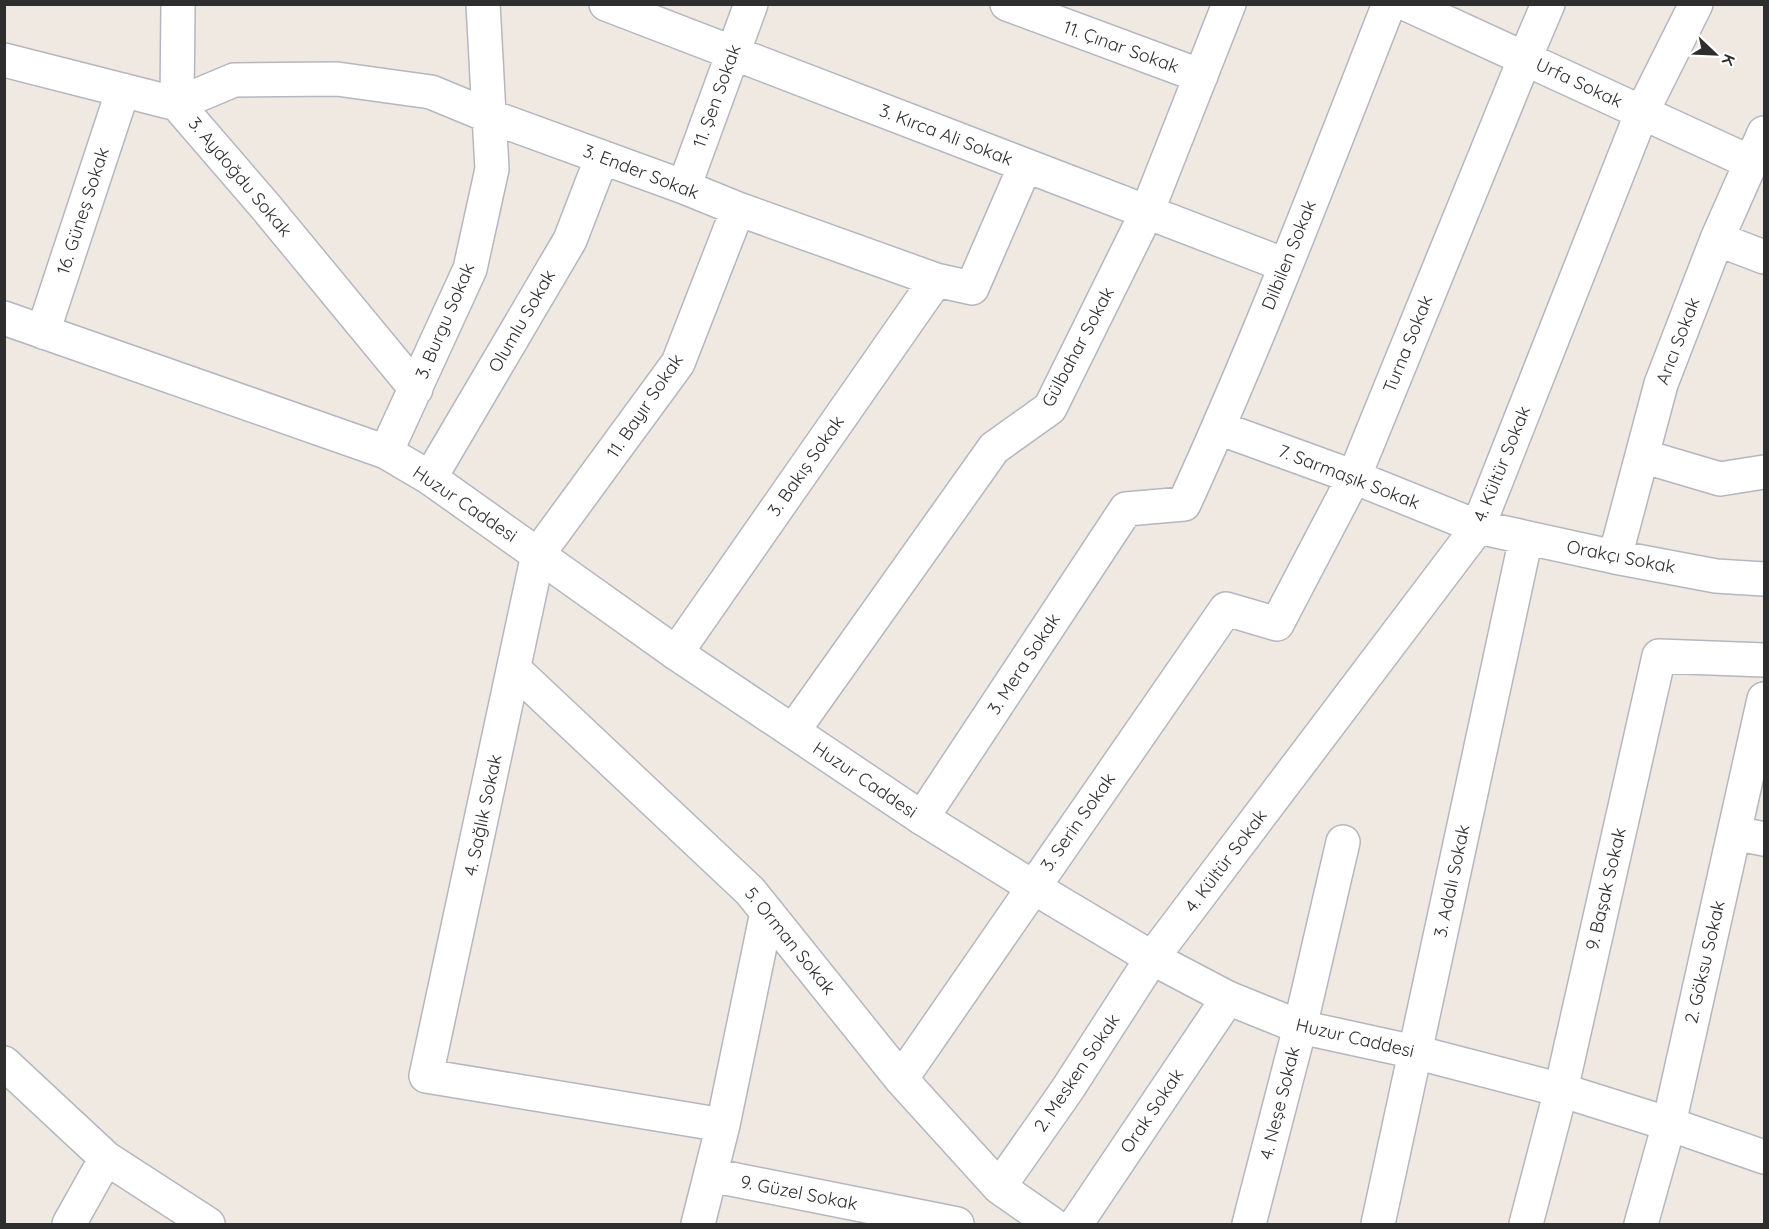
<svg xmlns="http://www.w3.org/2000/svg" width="1769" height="1229" viewBox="0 0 1769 1229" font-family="Quicksand,sans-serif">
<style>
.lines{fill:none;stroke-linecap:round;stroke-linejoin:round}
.minor-casing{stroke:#b4b7c1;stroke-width:36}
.tertiary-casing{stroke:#b4b7c1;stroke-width:36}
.minor{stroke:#fff;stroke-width:33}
.tertiary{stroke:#fff;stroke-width:33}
.labels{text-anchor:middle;stroke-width:5;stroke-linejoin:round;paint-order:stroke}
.street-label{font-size:18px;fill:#2e2e2e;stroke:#fff}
</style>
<rect width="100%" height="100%" fill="#efe9e1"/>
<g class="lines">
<g class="minor-casing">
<path id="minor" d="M178,4l-1,100 57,-24 103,-1 94,13 58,24 195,71 54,22 198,71 36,8 53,-122
M606,4l679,261
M1007,4l194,72
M1406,4l346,159
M4,60l173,44 88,102 151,183
M684,187l67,-183
M1717,239l47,18
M43,332l80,-242
M1219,428l135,49 124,50 137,30 101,19 48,3
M386,452l84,-183 22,-100 -9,-165
M1642,456l78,23 44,-7
M430,478l140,-238 32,-83
M1615,557l46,-173 56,-145 47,-106
M676,653l260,-373
M514,669l236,222 151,188 98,108 53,37
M793,731l201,-283 56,-40 97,-196 82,-208
M922,818l204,-309 58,-5c75,-164 139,-332 205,-500
M1735,833l29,6
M4,1063l102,95 102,66
M901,1079l325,-470 51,15 77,-147 171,-419 23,-54
M723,1125l44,-213
M711,1175l246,49
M999,1187l68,-97 85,-132 326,-431 164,-415 54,-108
M69,1224l37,-66
M698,1224l25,-99 -297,-49 112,-522 140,-191 60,-154
M1076,1224l152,-226
M1249,1224l51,-197 43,-185
M1378,1224l148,-686
M1526,1224l35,-134 98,-434 105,4
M1641,1224l28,-100 95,-425"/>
</g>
<g class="tertiary-casing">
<path id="tertiary" d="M4,318l382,134 44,26 246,175 246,165 111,69 119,71 76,40 72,29 115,25 146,38 108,34 95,33"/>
</g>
<use href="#minor" class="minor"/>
<use href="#tertiary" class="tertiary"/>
</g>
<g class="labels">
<g class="street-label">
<text transform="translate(1121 47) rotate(20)" y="6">11. Çınar Sokak</text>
<text transform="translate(1579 83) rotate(25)" y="6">Urfa Sokak</text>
<text transform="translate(717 96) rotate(-70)" y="6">11. Şen Sokak</text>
<text transform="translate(946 135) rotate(21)" y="6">3. Kırca Ali Sokak</text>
<text transform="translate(641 172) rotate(21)" y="6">3. Ender Sokak</text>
<text transform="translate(240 177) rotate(50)" y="6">3. Aydoğdu Sokak</text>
<text transform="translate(83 211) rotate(-72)" y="6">16. Güneş Sokak</text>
<text transform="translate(1289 255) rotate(-68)" y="6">Dilbilen Sokak</text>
<text transform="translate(445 321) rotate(-67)" y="6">3. Burgu Sokak</text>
<text transform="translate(522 321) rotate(-60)" y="6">Olumlu Sokak</text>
<text transform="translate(1678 341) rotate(-69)" y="6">Arıcı Sokak</text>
<text transform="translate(1408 344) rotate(-68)" y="6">Turna Sokak</text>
<text transform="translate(1078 347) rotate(-62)" y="6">Gülbahar Sokak</text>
<text transform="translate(645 406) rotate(-56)" y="6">11. Bayır Sokak</text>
<text transform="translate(1502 464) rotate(-68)" y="6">4. Kültür Sokak</text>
<text transform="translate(806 466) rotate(-55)" y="6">3. Bakış Sokak</text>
<text transform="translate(1349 477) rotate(21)" y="6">7. Sarmaşık Sokak</text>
<text transform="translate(465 504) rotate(34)" y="6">Huzur Caddesi</text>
<text transform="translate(1621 557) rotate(11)" y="6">Orakçı Sokak</text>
<text transform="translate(1024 664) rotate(-57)" y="6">3. Mera Sokak</text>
<text transform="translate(865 780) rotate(34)" y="6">Huzur Caddesi</text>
<text transform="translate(483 815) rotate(-78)" y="6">4. Sağlık Sokak</text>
<text transform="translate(1078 822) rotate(-55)" y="6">3. Serin Sokak</text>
<text transform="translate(1226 861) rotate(-53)" y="6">4. Kültür Sokak</text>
<text transform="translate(1452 881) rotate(-78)" y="6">3. Adalı Sokak</text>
<text transform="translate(1606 889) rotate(-77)" y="6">9. Başak Sokak</text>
<text transform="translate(790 941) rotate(51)" y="6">5. Orman Sokak</text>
<text transform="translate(1705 962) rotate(-77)" y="6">2. Göksu Sokak</text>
<text transform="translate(1355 1038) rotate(13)" y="6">Huzur Caddesi</text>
<text transform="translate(1077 1073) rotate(-56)" y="6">2. Mesken Sokak</text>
<text transform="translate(1280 1103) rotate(-76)" y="6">4. Neşe Sokak</text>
<text transform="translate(1152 1111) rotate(-56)" y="6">Orak Sokak</text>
<text transform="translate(799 1193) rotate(11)" y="6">9. Güzel Sokak</text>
</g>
</g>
<rect width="1769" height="1229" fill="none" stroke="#2e2e2e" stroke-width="12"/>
<g transform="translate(1715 54) rotate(113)" stroke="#ffffff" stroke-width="4.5" paint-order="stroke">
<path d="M0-4.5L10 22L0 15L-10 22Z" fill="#2e2e2e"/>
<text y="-9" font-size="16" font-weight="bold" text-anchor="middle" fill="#2e2e2e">K</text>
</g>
</svg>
